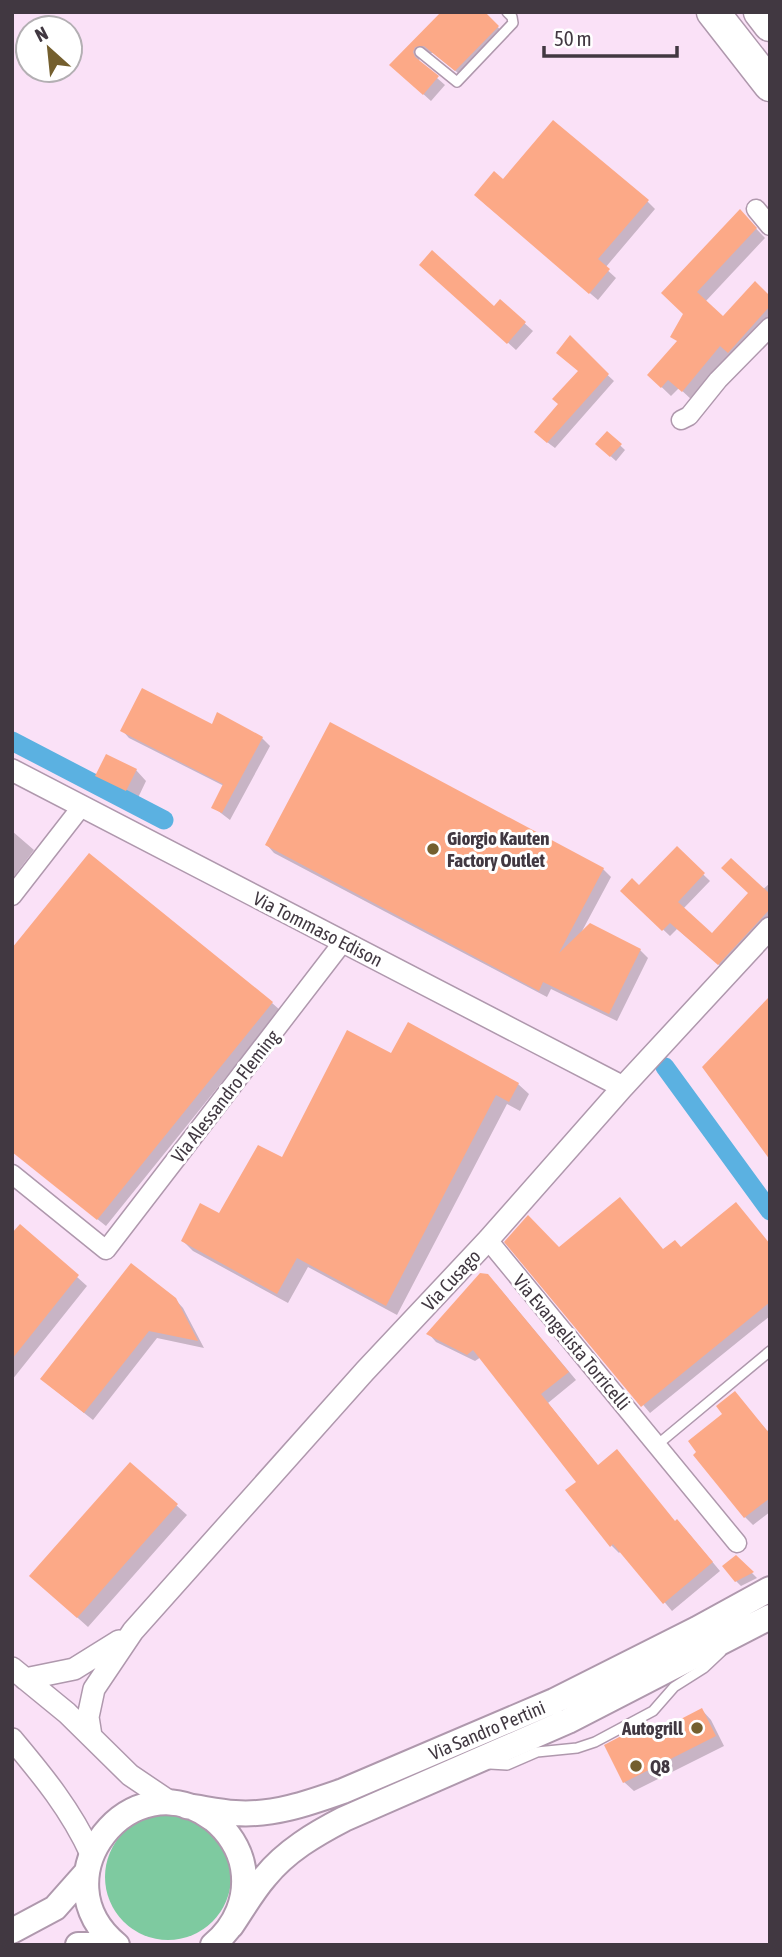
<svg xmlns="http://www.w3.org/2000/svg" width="782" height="1957" viewBox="0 0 782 1957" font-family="'Asap Condensed',sans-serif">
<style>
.green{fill:#7ecaa0}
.shadow{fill:#0003}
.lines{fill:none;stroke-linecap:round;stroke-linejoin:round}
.canal{stroke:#5bb1e1;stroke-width:19}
.building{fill:#fca987}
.service-casing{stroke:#af98ad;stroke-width:12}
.minor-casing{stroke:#af98ad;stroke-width:21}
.tertiary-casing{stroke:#af98ad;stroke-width:24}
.secondary-casing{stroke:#af98ad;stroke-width:28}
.motorway-casing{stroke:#af98ad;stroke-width:35}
.service{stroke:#fff;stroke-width:9}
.minor{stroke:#fff;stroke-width:18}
.tertiary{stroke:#fff;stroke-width:21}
.secondary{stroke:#fff;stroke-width:24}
.motorway{stroke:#fff;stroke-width:32}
.poi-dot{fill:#745f2e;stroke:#fff;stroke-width:2.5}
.labels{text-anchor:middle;stroke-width:6;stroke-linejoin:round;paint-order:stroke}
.poi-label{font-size:19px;font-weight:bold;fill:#413841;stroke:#fff;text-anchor:start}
.street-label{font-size:19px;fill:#413841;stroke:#fff}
</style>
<rect width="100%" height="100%" fill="#fae1f7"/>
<path class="green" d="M105 1877a63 63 0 1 1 126 0a63 63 0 1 1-126 0Z"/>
<path class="shadow" d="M443,12h39l23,22 -42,43 -30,-24 -11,1 -3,6 2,4 24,21 -14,16 -40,-36z
M503,181l144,20 8,8 -50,59 11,10 -18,22 -114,-97z
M749,221l16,17 -60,64 18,17 47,-20v27l-32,35 -7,-6 -39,45 -13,-12 -8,8 -22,-21 29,-33 7,-28 -21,-21z
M429,272l65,36 6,-7 33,30 -17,19z
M585,354l29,27 -59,67 -12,-9 37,-68z
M607,433l18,17 -9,11 -19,-17z
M213,727l49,11 8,8 -40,74 -17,-13 11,-21 -95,-48 -7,-8z
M136,770l10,11 -9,19 -29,-14 -11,-10z
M12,831l22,19 -22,29z
M267,845l336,24 8,8 -30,56 9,-8 50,25 8,8 -31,63 -66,-32 -4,8 -273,-144z
M677,849l33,32 -27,28 29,27 58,-53v39l-45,48 -48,-41 -7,7 -48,-45 17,-3z
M272,1003l8,7 -174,216 -94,-75z
M391,1055l127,29 11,10 -9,17 -13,-7 -110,211 -89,-48 -20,36 -95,-52 -10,-10 37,-26 63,-55z
M12,1236l65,41 10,9 -75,94z
M506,1242l53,7 105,2 106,-6v71l-120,97z
M496,1284l80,96 -28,23 50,63 87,63 35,42 -48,40 -51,-60 -2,2 -8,-8 -32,-63 -98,-125 -6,4 -39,-19 -7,-8z
M175,1299l8,9 21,40 -47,-10 -64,82 -43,-34z
M735,1393l32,38 3,-2v83l-17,13 -8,-8 -20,-103z
M176,1505l11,10 -99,112 -46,-41z
M736,1557l21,21 -16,8 -5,-5z
M702,1710l9,10 13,26 -90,45 -10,-9 23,-58 10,9z"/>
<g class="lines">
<path class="canal" d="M12,741l152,79
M665,1067l105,144"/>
</g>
<path class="building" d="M441,12h44l14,14 -44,45 -31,-25 -9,1 -2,5 2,5 24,19 -16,19 -34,-30z
M553,120l96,80 -51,59 12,10 -21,25 -115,-99 20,-24 9,8z
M740,209l17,19 -60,64 26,24 32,-35 15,15v10l-42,47 -8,-7 -38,46 -14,-12 -7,8 -14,-13 30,-34 -7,-4 13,-23 -22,-21z
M432,250l62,56 6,-7 26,23 -19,22 -88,-79z
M570,335l39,39 -62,69 -13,-11 24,-28 -6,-5 26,-28 -22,-18z
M607,431l15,13 -12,13 -15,-13z
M142,688l70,36 5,-12 46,25 -41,76 -11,-5 12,-24 -103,-53z
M330,722l274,146 -45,85 31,-30 51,26 -32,65 -66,-32 -4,9 -274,-146z
M106,754l31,15 -11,22 -31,-15z
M677,846l28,27 -27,29 34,31 36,-40 -27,-25 10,-10 39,36v15l-52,56 -48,-42 -8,8 -42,-40 12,-13 7,7z
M89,853l184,149 -176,218 -85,-68v-204z
M770,996v164l-68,-93z
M408,1022l111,61 -10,19 -13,-7 -110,211 -89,-48 -20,36 -96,-53 19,-38 19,10 39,-68 24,12 65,-127 44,23z
M620,1197l43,52 12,-9 6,7 55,-45 34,42v58l-129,105 -137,-165 24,-27 31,32z
M20,1224l59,51 -67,84v-126z
M131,1263l45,35 22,43 -49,-10 -65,82 -44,-34z
M480,1273l8,1 81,98 -28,22 57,71 19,-16 58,72 2,-2 36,43 -50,42 -50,-60 -3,3 -45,-57 11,-8 -103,-132 -6,5 -41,-21z
M735,1391l35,43v64l-26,20 -51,-63 3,-3 -8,-11 34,-27 -6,-8z
M130,1462l48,42 -101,114 -48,-42z
M736,1555l18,17 -19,10 -13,-16z
M702,1708l14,28 -93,47 -19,-38 44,-23 6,11z"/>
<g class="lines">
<g class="service-casing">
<path id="service" d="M420,52l37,30 56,-59 -1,-6 -5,-5
M657,1445l113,-94
M490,1764l17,1 30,-13 40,-4 18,-6 58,-31 21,-24 30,-19 17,-16"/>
</g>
<g class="minor-casing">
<path id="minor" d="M756,209l14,17
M681,420l8,-4 29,-36 52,-53
M12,896l70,-90
M12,1174l94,76 237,-308
M488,1240l249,303"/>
</g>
<g class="tertiary-casing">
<path id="tertiary" d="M12,770l611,317
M12,1668l55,45 63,62 43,29
M25,1679l49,-10 45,-28
M91,1736l-3,-19 6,-28 39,-58 232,-260 123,-131 135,-153 147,-159
M12,1739c31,37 59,71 79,115"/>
</g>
<g class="secondary-casing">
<path id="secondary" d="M186,1806c16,2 33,6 49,7 37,3 74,-10 108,-22l211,-90 143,-72 73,-40
M231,1926c11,-16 21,-34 34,-49 21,-26 50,-43 79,-58l224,-98 202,-104
M12,1931l43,-23 31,-35
M78,1945h17
M117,1945c-81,-66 14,-187 96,-126 15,12 27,30 30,49 5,30 -7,58 -30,77"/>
</g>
<g class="motorway-casing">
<path id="motorway" d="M713,12l57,73
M760,12l10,13"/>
</g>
<use href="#service" class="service"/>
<use href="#minor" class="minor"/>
<use href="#tertiary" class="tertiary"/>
<use href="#secondary" class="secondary"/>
<use href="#motorway" class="motorway"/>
</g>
<g class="poi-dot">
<circle cx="433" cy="849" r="7"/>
<circle cx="697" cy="1728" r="7"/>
<circle cx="636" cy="1766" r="7"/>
</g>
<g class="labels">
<g class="poi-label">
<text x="447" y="845">Giorgio Kauten<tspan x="447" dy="22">Factory Outlet</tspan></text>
<text x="683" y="1735" text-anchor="end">Autogrill</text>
<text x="650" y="1773">Q8</text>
</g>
<g class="street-label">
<text transform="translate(318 929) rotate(27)" y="7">Via Tommaso Edison</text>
<text transform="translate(225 1096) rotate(-52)" y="7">Via Alessandro Fleming</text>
<text transform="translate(451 1280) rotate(-47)" y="7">Via Cusago</text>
<text transform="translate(572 1342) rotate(50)" y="7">Via Evangelista Torricelli</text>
<text transform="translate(487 1730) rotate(-23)" y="7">Via Sandro Pertini</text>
</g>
</g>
<rect width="782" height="1957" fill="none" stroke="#413841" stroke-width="28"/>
<g transform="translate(49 49) rotate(333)"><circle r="33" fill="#ffffff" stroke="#b3afb3" stroke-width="2"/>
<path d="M0-5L12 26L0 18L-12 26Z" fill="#745f2e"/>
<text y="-10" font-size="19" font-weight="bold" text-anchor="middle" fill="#413841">N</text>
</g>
<path d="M544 46v10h133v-10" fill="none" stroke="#413841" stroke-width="3.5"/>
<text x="554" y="46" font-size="21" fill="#413841" stroke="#ffffff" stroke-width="5" paint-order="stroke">50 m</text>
</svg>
